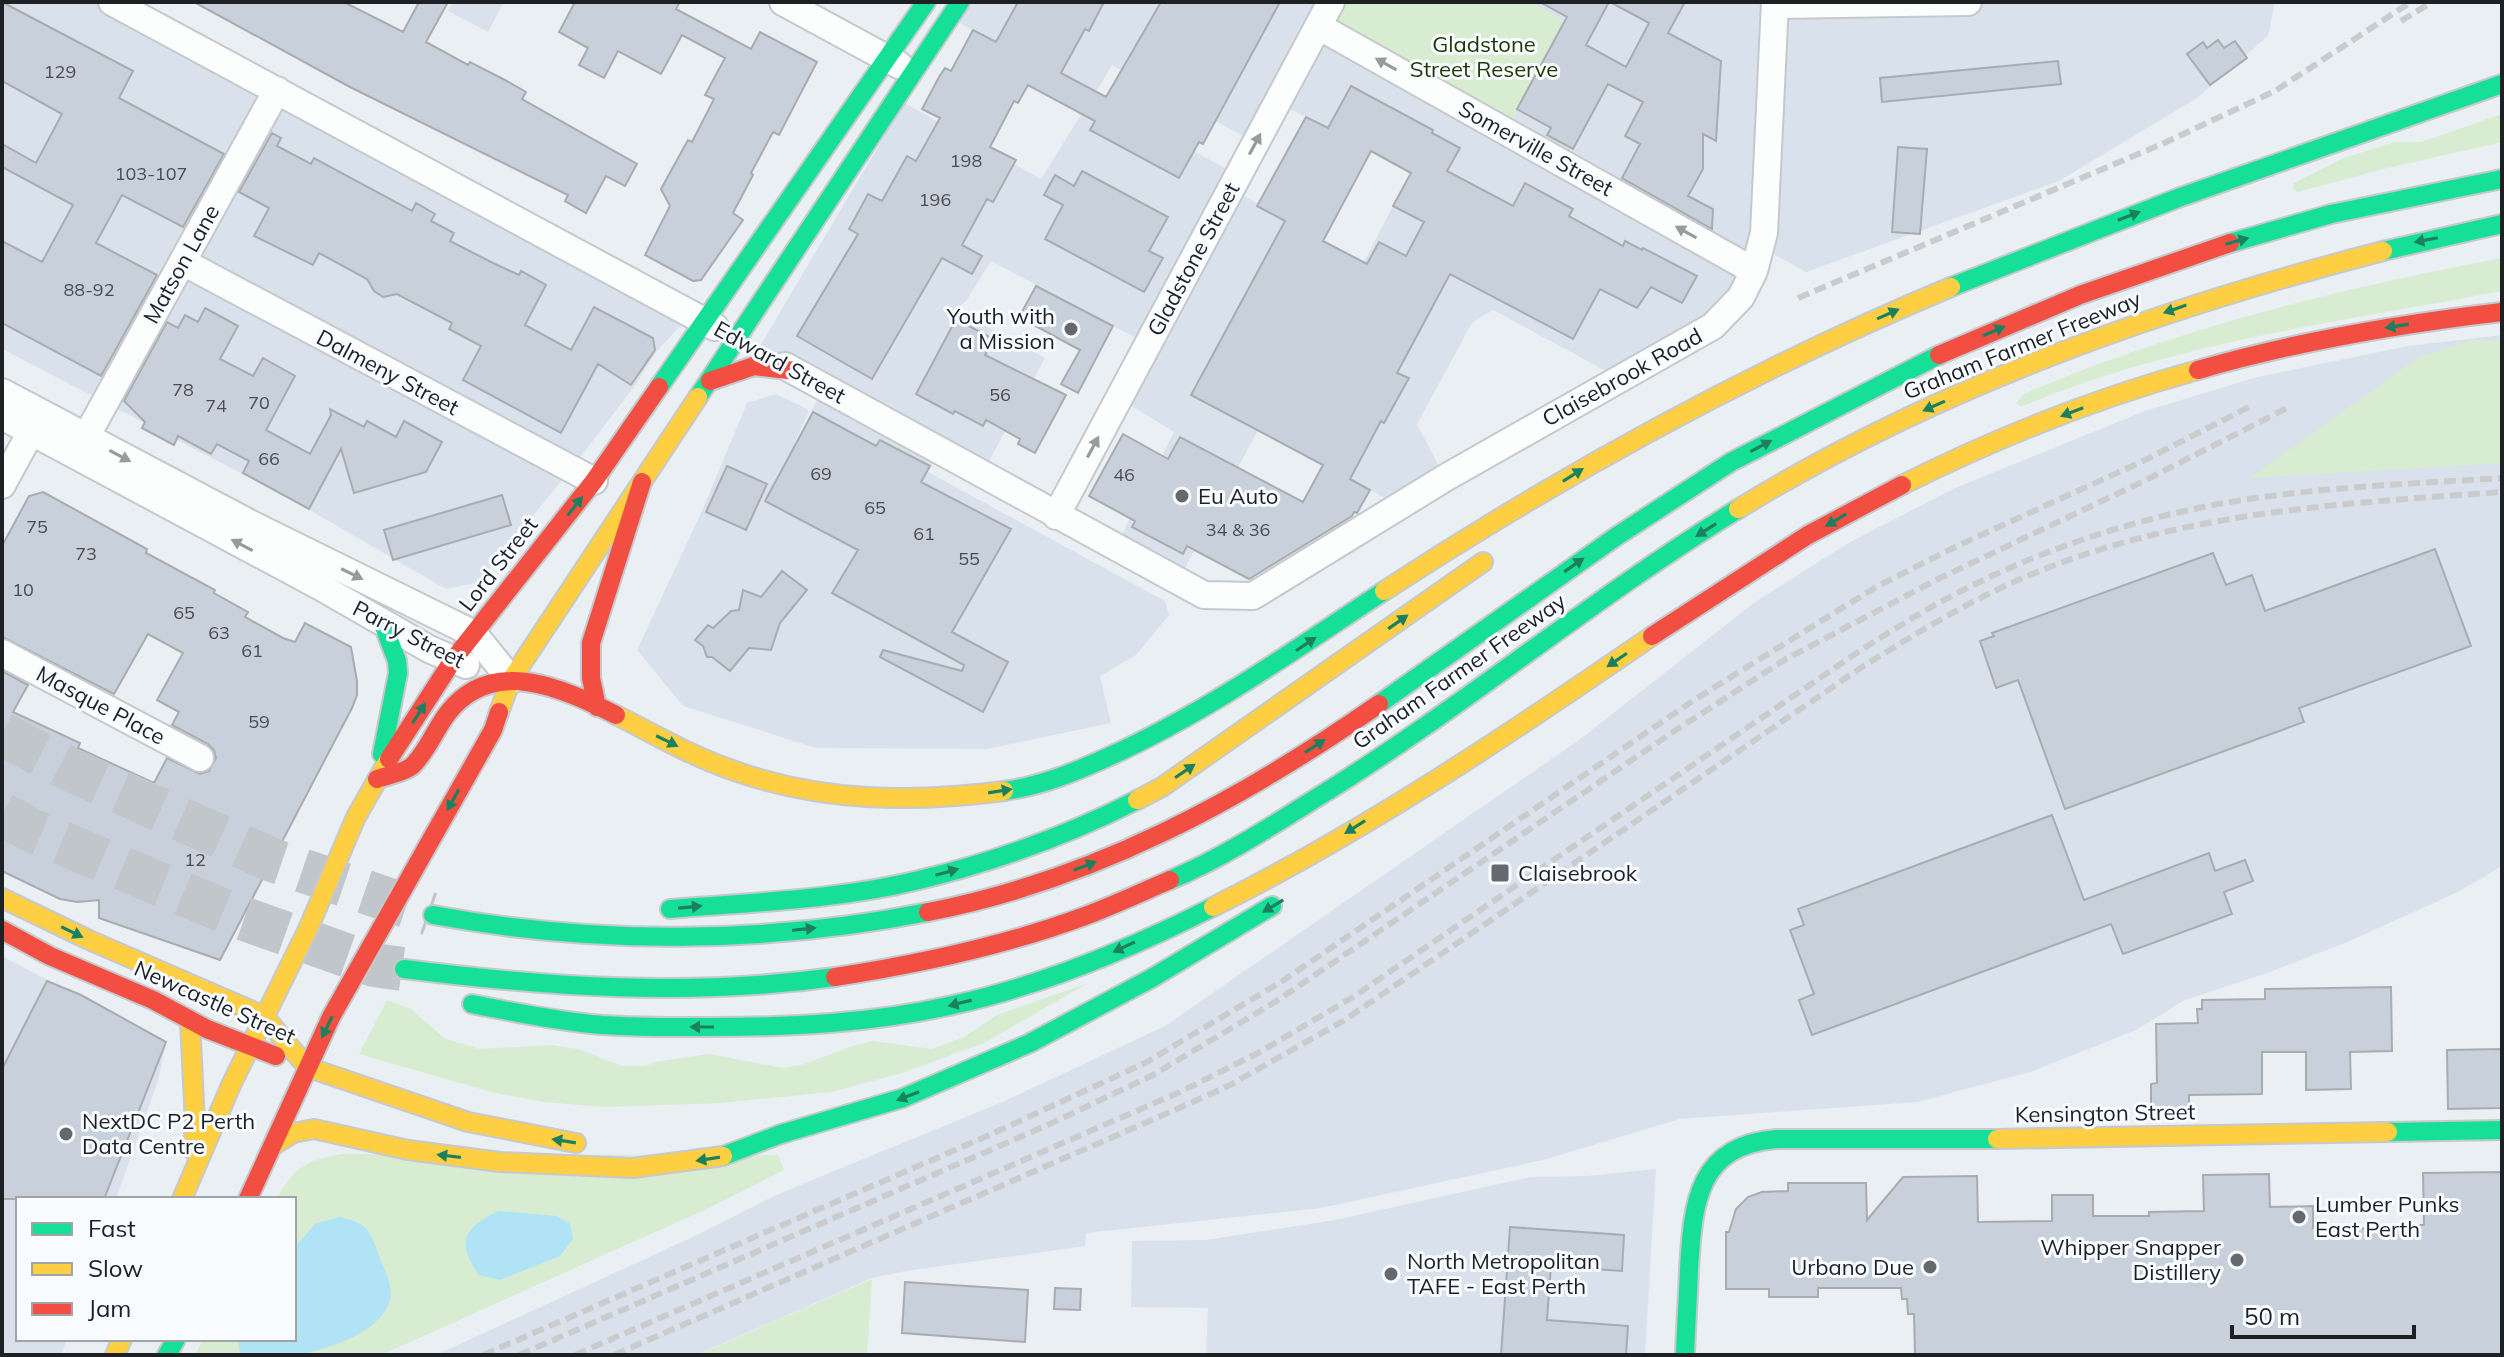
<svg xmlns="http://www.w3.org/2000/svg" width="2504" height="1357" viewBox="0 0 2504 1357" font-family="Mulish,sans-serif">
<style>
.built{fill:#d9e2ec;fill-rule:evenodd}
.green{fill:#d8ecd2}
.water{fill:#b0e3f6}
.building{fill:#c7d0db;stroke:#a9acaf;stroke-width:2;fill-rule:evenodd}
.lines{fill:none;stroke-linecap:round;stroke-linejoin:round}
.highway-tunnel{stroke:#c1c6ca;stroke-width:44;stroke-dasharray:44 22;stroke-linecap:butt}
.street-casing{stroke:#c5c8cc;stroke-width:30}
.fast-casing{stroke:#c5c8cc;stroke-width:22}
.slow-casing{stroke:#c5c8cc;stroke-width:22}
.jam-casing{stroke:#c5c8cc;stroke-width:22}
.street{stroke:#fcfdfd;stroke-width:26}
.fast{stroke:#16e098;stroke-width:18}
.slow{stroke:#ffcf43;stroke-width:18}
.jam{stroke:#f24e42;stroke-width:18}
.rail{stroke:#cacbcd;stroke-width:6;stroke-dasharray:12 6;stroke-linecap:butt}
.oneway{fill:#989a9b}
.oneway2{fill:#1a805e}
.poi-dot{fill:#65696d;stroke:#f8fbff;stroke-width:3}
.labels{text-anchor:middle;stroke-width:6;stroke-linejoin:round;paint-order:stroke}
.number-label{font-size:18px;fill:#484d52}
.park-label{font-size:22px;fill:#1b3a03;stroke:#f8fbff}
.street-label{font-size:22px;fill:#1e2124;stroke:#f8fbff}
.poi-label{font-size:22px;fill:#1e2124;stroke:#f8fbff;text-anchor:start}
</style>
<rect width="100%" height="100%" fill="#eaeff4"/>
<path class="built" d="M2,2h110l580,312 -36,38 -22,35 -63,82 -92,113 -33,7 -159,-92 -285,-148z
M453,2h51l-16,30 -40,-21z
M973,2h358l232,18 -34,-18h746l-7,34 -71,62 -138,83 -253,91 -45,-25 -20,50 -122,81 -126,-68 -21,13 -55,101 28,54 -45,28 -142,-76 -80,151 -63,-33 59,-116 -55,-34 28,-54 -156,-83 -25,40 -10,9 89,48 -63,116 -42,-24 -12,22 237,129 4,14 -33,40 -36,21 11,47 -124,26 -171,-1 -133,-42 -46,-56 65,-139 45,-108 29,-9 33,16 -16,37 31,-60 -67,-36 147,-248 137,76 51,-82 -134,-75zM1112,65l144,78 22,-41 132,71 -46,89 -133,-73 7,-14 -145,-78z
M2502,335v531l-44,26 -113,51 -84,32 -76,25 -49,30 -106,42 -113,30 -237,17 -137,41 -222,48 -235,25 -1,13 -179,25 -34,7 -176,77h-260l259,-119 81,-41 231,-95 158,-74 414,-286 176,-138 95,-60 105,-54 190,-77 112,-34 151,-31z
M2,956l164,86 -8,39 -42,118h-98v140h49l-6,16h-59z
M1656,1169l-11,186h-439l2,-47 -77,-1 1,-66 73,-1 130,-20 195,-43 57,-1z"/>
<path class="green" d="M1331,2h198l35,18 -57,112 -189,-106z
M2502,114v28l-119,27 -85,23 -5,-3 1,-6 50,-25 51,-16h26z
M2502,258v33c-161,31 -329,51 -481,116l-5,-4 8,-9c153,-66 315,-105 478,-136z
M2502,340v123l-252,15 169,-121 52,-16z
M1088,983l-104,60 -82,30 -71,19 -110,11 -115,4 -63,-5 -52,-10 -132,-38 28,-54 24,9 33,29 35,11 73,-4 26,4 45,17h22l16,-5 48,-7 74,14 22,-4 47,-18 21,-5 59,8 32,-12 33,-22z
M342,1154l436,1 6,15 -73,37 -330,148h-186l8,-16h91v-140h-17c18,-34 29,-38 65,-45z
M872,1279l-5,76h-170z"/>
<path class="water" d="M498,1211l59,5 13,8 3,15 -13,17 -60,24 -21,-5c-23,-32 -16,-47 19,-64z
M339,1217c28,6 31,12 40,39 5,14 16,31 10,47 -11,30 -59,45 -87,51 -19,3 -42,1 -62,1l-2,-16h56v-91l21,-24z"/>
<path class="building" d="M2,2l131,69 -14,27 105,56 -41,73 -61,-32 -26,48 61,32 -56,101 -99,-53v-82l40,21 31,-57 -71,-38v-23l34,19 26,-49 -60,-33z
M194,2h150l59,30 16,-30h29l-22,40 42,23 2,-3 35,18 21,12 -4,7 115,65 -12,22 -19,-10 -20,37 -21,-12 3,-6 -218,-108z
M575,2h105l-4,7 75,40 9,-17 57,30 -38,73 -6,-3 -22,41 2,2 -20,38 10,7 -42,60 -8,1 -48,-26 25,-49 -9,-17 27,-49 4,2 22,-43 -9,-4 20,-37 -43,-23 -21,39 -43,-23 -14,27 -25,-13 9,-17 -29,-16z
M1018,2h86l-15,29 -4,-2 -24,44 45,24 55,-95h119l-77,142 -4,-2 -20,36 -89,-48 5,-9 -67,-36 -10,18 -4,-2 -24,46 26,13 -23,42 -6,-3 -25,46 20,11 -10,18 -30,-16 -70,121 -75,-43 61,-102 -9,-5 19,-35 14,7 25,-45 9,5 24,-43 -18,-9 17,-32 6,-9 6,3 22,-41 23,12z
M1540,2h69l-23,43 40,22 23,-44 -39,-21h75l-17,31 53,28 -5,80 -13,-7v35l-15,27 25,13 -1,20 -90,-51 18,-34 -15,-8 18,-34 -35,-18 -35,65 -26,-14 4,-7 -34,-19 50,-92z
M2218,40l6,8 11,-7 12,17 -37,27 -23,-31 16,-12 4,6z
M2058,61l3,23 -179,18 -2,-24z
M1351,86l82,44 -1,3 28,15 -13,23 66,35 12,-23 48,26 -4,7 54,30 2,-5 17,9 1,-2 54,28 -15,27 -31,-16 -14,21 -37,-19 -27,50 -123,-65 -53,99 12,5 -25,45 -3,-2 -31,58 20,11 -13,23 -3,-1 -2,4 -103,63 -62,-33 -4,8 -51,-27 3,-6 -46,-25 34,-62 45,25 12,-22 123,65 20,-37 -132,-70 94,-174 -28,-15 49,-89 22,11zM1371,151l40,22 -18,33 31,16 -18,34 -27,-14 -12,22 -44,-23z
M272,133l9,5 -4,8 34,18 3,-6 98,53 4,-8 19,11 -4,7 23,12 -4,8 43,22 26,12 2,-4 25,14 -21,40 46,25 23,-43 59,31 2,12 -24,35 -33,-21 -37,69 -98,-53 18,-34 -32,-17 3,-6 -55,-29 -14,3 -9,-6 -7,-12 -48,-26 -6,12 -59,-29 15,-28 -30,-16z
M1898,147l29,2 -7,85 -28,-2z
M1082,171l86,46 -19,34 14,7 -19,34 -99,-53 18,-34 -19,-10 11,-20 19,11z
M1036,286l77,40 -35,67 -17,-9 19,-34 -61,-33z
M205,308l33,18 -18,33 33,17 10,-18 32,18 -29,54 44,24 21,-39 -1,-6 34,18 3,-6 29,16 8,-16 38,21 -16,30 -72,21 -13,-44 -32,60 -66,-36 6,-12 -32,-17 -6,10 -33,-18 -4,9 -32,-17 3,-6 -21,-21 43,-79 11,6 7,-13 13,7z
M956,319l37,20 -8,16 81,40 -31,58 -17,-9 2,-5 -34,-19 -3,6 -28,-15 -2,3 -37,-20z
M813,412l63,34 4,-6 50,26 -9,16 90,47 -59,103 56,30 -25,50 -103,-55 3,-7 79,21 2,-6 -132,-72 26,-43 -93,-49z
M727,466l40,18 -21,46 -40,-18z
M43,492l104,57 -1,4 69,37 -1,3 34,19 -3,5 38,21 12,4 10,-19 46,24 6,34v14l-5,13 -132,252 -121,-42v-18l-22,2 -17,-3 -58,-28v-200l26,14 -15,27 67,31 -2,5 76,35 13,-25 33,16 9,-3 7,-13 -2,-8 -6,-6 -36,-19 7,-13 -22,-12 26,-47 -35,-19 -34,60 -112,-57v-91l27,-50z
M502,495l9,30 -118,35 -9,-30z
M2435,549l36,97 -172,62 5,14 -239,87 -47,-129 -22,8 -16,-47 14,-5 -2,-3 221,-80 13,32 26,-10 13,36z
M782,571l25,19 -27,33 -9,27 -22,-2 -19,23 -18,-14h-5l-4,-11 -8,-6 13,-15 5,3 18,-17 8,-1 4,-20 18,7z
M2052,815l32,85 125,-47 6,18 30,-11 8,21 -29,11 8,22 -109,40 -12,-30 -299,111 -13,-35 15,-6 -24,-64 14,-5 -6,-16z
M47,981l34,14 85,47 -62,157h-102v-130z
M2391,987l1,64 -42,1 1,37 -45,1v-38h-44v42l-73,1v14h-38v-25l6,-1 -1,-59 42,-1 -1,-14h5v-9l63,-1v-10z
M2502,1049v59l-54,1 -1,-59z
M2502,1172v183h-587l-1,-41h-6l-1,-15h-5l-1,-11h-83v9h-49v-8h-43v-57h3l7,-23 12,-12 14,-5 26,-1v-8h78l1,37 36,-43 74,-1 1,46 74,-1v-26h41v21h56v-4l55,-1 -1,-36 66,-1 1,33 43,-1v22l92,1v-4h19l-1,-52z
M1510,1227l114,8 -2,36 -71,-5 -4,54 81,6 -2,29h-125z
M905,1282l123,8 -3,52 -123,-9z
M1055,1288l26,1 -1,21 -26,-1z"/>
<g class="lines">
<path class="highway-tunnel" d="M2,734l65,34 205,92 158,54
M2,814l31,17 203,85 138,49 28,4"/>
<g class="street-casing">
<path id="street" d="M112,2l603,325
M783,2l116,63
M1775,5l193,-3
M1318,26l436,245
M183,262l411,219
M785,366l419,229 49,1 192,-118 268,-152 28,-29 13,-26 10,-38 11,-231
M2,392l251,133 221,109 37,46
M2,416l319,171 108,62 37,16
M86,437l191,-347
M2,485l37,-68
M1056,516l275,-514
M2,653l198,105"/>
</g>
<g class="fast-casing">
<path id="fast" d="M2230,243l101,-29 171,-35
M2383,251l119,-27
M1951,287l227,-89 324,-114
M659,387l267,-385
M698,397l262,-395
M1379,704l238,-168 114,-74 208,-107
M382,754l16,-81 -1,-12 -14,-37
M1004,791c37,-5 71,-19 104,-34 98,-44 186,-107 276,-166
M1170,880c50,-21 97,-51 143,-80 147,-90 278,-201 425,-291
M670,909c83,-7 168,-9 249,-29 75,-18 149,-45 218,-80
M433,915c163,30 333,29 495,-3
M404,969c143,18 287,28 431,8
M472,1004c40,8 79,16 119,20 41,4 81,3 121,3 81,0 162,-4 241,-22 91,-20 177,-56 260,-98
M2388,1132l114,-2
M723,1156l58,-22 122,-36 127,-55 122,-65 120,-72
M167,1355l9,-16
M1685,1355c1,-29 3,-57 4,-86 4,-66 8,-124 88,-130h220"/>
</g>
<g class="slow-casing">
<path id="slow" d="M1902,485c94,-47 194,-87 296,-115
M1738,509c199,-122 420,-200 645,-258
M1384,591c181,-118 368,-221 567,-304
M499,712l12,-32 187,-283
M616,715c38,19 75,41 116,55 89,32 180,33 272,21
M1137,800l25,-13 321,-225
M2,898l87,42 175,76 43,51
M1213,907c154,-77 298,-174 439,-271
M190,1020l5,103 -2,27
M307,1067l161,55 108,21
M1997,1139l391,-7
M275,1144l18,-11 21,-4 94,21 92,12 133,6 90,-12
M182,1199l50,-116 76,-154 48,-112 33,-58
M115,1355l7,-16"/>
</g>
<g class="jam-casing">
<path id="jam" d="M1939,355l141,-60 150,-52
M2198,370c100,-29 201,-46 304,-58
M710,381l44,-15 42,5
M1652,636l156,-101 94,-50
M597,707l-6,-29v-35l51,-161
M389,759l64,-99 141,-179 65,-94
M377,779c11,-4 26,-6 35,-13 14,-13 23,-36 35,-52 45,-59 115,-26 169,1
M928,912c166,-32 313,-112 451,-208
M2,930l48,26 103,44 54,29 69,27
M835,977c85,-13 169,-31 250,-61 29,-11 57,-24 85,-36
M248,1199l83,-182 162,-287 6,-18"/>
</g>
<use href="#street" class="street"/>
<use href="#fast" class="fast"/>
<use href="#slow" class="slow"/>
<use href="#jam" class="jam"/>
<path class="rail" d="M2401,21l31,-19
M1798,298l364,-154 113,-53 136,-89
M483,1355l502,-218 160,-74 139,-83 410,-280 182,-113 79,-40 186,-85 108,-55
M519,1355l531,-231 103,-49 122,-73 401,-272 110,-71 152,-80 204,-97 149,-76
M575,1355l605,-263 78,-39 95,-56 502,-343c36,-23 72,-46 110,-65 81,-41 170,-70 259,-86 92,-16 185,-19 278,-25
M614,1355l572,-250 44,-20 113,-64 519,-354c50,-31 100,-62 154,-86 156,-69 318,-77 486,-89"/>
</g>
<defs><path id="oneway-solid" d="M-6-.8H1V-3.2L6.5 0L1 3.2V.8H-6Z" transform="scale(2)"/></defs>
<g class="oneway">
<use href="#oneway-solid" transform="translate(1386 64) rotate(-151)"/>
<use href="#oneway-solid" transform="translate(1255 144) rotate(-62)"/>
<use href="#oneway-solid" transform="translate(1686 232) rotate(-151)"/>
<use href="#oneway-solid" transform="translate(1093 447) rotate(-62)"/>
<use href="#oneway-solid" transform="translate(120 456) rotate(28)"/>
<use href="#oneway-solid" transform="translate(242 545) rotate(-152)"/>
<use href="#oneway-solid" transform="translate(352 574) rotate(26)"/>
</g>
<g class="oneway2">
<use href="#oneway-solid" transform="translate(2129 216) rotate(-21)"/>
<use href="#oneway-solid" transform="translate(2426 240) rotate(169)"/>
<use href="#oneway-solid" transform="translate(2237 241) rotate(-15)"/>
<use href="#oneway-solid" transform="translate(2175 309) rotate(161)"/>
<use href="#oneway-solid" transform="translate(1888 314) rotate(-24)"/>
<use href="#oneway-solid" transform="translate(2397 326) rotate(171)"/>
<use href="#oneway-solid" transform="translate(1994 331) rotate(-23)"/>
<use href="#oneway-solid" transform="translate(1934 406) rotate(156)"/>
<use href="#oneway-solid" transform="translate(2072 412) rotate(159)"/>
<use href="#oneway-solid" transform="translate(1761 446) rotate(-28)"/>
<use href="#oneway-solid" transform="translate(1573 475) rotate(-32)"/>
<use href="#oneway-solid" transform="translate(575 506) rotate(-52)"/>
<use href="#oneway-solid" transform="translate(1836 520) rotate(149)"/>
<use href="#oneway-solid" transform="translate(1706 530) rotate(148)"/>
<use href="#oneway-solid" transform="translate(1574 565) rotate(-35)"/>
<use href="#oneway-solid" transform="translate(1398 622) rotate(-35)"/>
<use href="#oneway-solid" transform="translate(1306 644) rotate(-34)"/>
<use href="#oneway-solid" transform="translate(1617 660) rotate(146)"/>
<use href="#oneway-solid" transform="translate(419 713) rotate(-57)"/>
<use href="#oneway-solid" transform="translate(667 741) rotate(26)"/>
<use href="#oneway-solid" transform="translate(1315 746) rotate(-33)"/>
<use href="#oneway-solid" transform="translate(1185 771) rotate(-34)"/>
<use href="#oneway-solid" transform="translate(1000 791) rotate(-9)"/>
<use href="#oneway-solid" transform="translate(453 800) rotate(119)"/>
<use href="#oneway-solid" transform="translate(1355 827) rotate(148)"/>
<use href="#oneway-solid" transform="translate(1085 866) rotate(-21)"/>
<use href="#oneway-solid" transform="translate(947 872) rotate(-16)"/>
<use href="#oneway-solid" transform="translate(1273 906) rotate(149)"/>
<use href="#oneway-solid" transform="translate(690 907) rotate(-5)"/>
<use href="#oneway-solid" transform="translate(804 929) rotate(-6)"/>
<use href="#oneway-solid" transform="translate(72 932) rotate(26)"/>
<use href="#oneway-solid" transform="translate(1124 947) rotate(155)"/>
<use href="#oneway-solid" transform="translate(960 1003) rotate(166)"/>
<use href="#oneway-solid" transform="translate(327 1027) rotate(116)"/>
<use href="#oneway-solid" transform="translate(702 1027) rotate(180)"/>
<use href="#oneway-solid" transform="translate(908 1096) rotate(159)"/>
<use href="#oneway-solid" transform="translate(564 1141) rotate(-171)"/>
<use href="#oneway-solid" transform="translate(449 1156) rotate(-173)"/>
<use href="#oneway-solid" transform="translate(708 1159) rotate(171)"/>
</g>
<g class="poi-dot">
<circle cx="1071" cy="329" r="8"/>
<circle cx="1182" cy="496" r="8"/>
<rect x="1490" y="863" width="20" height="20" rx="4"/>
<circle cx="66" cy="1134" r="8"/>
<circle cx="2299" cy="1217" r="8"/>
<circle cx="2237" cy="1260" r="8"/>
<circle cx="1930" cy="1267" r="8"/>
<circle cx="1391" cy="1274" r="8"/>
</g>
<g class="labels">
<g class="number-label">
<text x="60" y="78">129</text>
<text x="966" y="167">198</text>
<text x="151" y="180">103-107</text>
<text x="935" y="206">196</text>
<text x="89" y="296">88-92</text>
<text x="183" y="396">78</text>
<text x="1000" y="401">56</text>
<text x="259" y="409">70</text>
<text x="216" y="412">74</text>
<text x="269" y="465">66</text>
<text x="821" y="480">69</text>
<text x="1124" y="481">46</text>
<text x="875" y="514">65</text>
<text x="37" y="533">75</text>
<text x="1238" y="536">34 &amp; 36</text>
<text x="924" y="540">61</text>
<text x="86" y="560">73</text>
<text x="969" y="565">55</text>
<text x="23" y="596">10</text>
<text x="184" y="619">65</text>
<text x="219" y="639">63</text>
<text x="252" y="657">61</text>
<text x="259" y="728">59</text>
<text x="195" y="866">12</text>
</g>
<g class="park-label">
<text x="1484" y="52">Gladstone<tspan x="1484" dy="25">Street Reserve</tspan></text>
</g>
<g class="street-label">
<text transform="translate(1536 148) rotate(29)" y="8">Somerville Street</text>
<text transform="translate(1193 259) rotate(-62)" y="8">Gladstone Street</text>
<text transform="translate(181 264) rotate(-61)" y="8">Matson Lane</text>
<text transform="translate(2022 345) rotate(-22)" y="8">Graham Farmer Freeway</text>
<text transform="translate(780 362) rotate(29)" y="8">Edward Street</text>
<text transform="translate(388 372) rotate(28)" y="8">Dalmeny Street</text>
<text transform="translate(1622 377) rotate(-29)" y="8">Claisebrook Road</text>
<text transform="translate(498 564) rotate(-52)" y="8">Lord Street</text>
<text transform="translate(409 634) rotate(27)" y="8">Parry Street</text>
<text transform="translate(1459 671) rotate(-35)" y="8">Graham Farmer Freeway</text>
<text transform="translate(101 705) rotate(28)" y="8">Masque Place</text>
<text transform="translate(215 1002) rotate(24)" y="8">Newcastle Street</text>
<text transform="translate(2105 1113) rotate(-1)" y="8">Kensington Street</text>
</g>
<g class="poi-label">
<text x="1055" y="324" text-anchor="end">Youth with<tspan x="1055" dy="25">a Mission</tspan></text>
<text x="1198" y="504">Eu Auto</text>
<text x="1518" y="881">Claisebrook</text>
<text x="82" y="1129">NextDC P2 Perth<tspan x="82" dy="25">Data Centre</tspan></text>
<text x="2315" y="1212">Lumber Punks<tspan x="2315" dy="25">East Perth</tspan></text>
<text x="2221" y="1255" text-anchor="end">Whipper Snapper<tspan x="2221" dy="25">Distillery</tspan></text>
<text x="1407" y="1269">North Metropolitan<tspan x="1407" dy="25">TAFE - East Perth</tspan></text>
<text x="1914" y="1275" text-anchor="end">Urbano Due</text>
</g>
</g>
<rect width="2504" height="1357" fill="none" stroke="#1e2124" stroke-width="8"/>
<rect x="16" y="1197" width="280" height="144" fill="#f8fbff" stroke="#a1a4a7" stroke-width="2"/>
<rect x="32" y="1223" width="40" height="12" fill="#16e098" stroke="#a1a4a7" stroke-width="2"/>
<text x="88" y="1237" font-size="24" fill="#1e2124">Fast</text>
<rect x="32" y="1263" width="40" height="12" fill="#ffcf43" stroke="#a1a4a7" stroke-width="2"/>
<text x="88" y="1277" font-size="24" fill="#1e2124">Slow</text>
<rect x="32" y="1303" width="40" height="12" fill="#f24e42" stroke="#a1a4a7" stroke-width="2"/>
<text x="88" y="1317" font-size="24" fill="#1e2124">Jam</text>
<path d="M2232 1325v12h182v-12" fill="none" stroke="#1e2124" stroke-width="4"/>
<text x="2244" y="1325" font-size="24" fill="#1e2124" stroke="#f8fbff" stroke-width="6" paint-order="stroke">50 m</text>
</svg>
